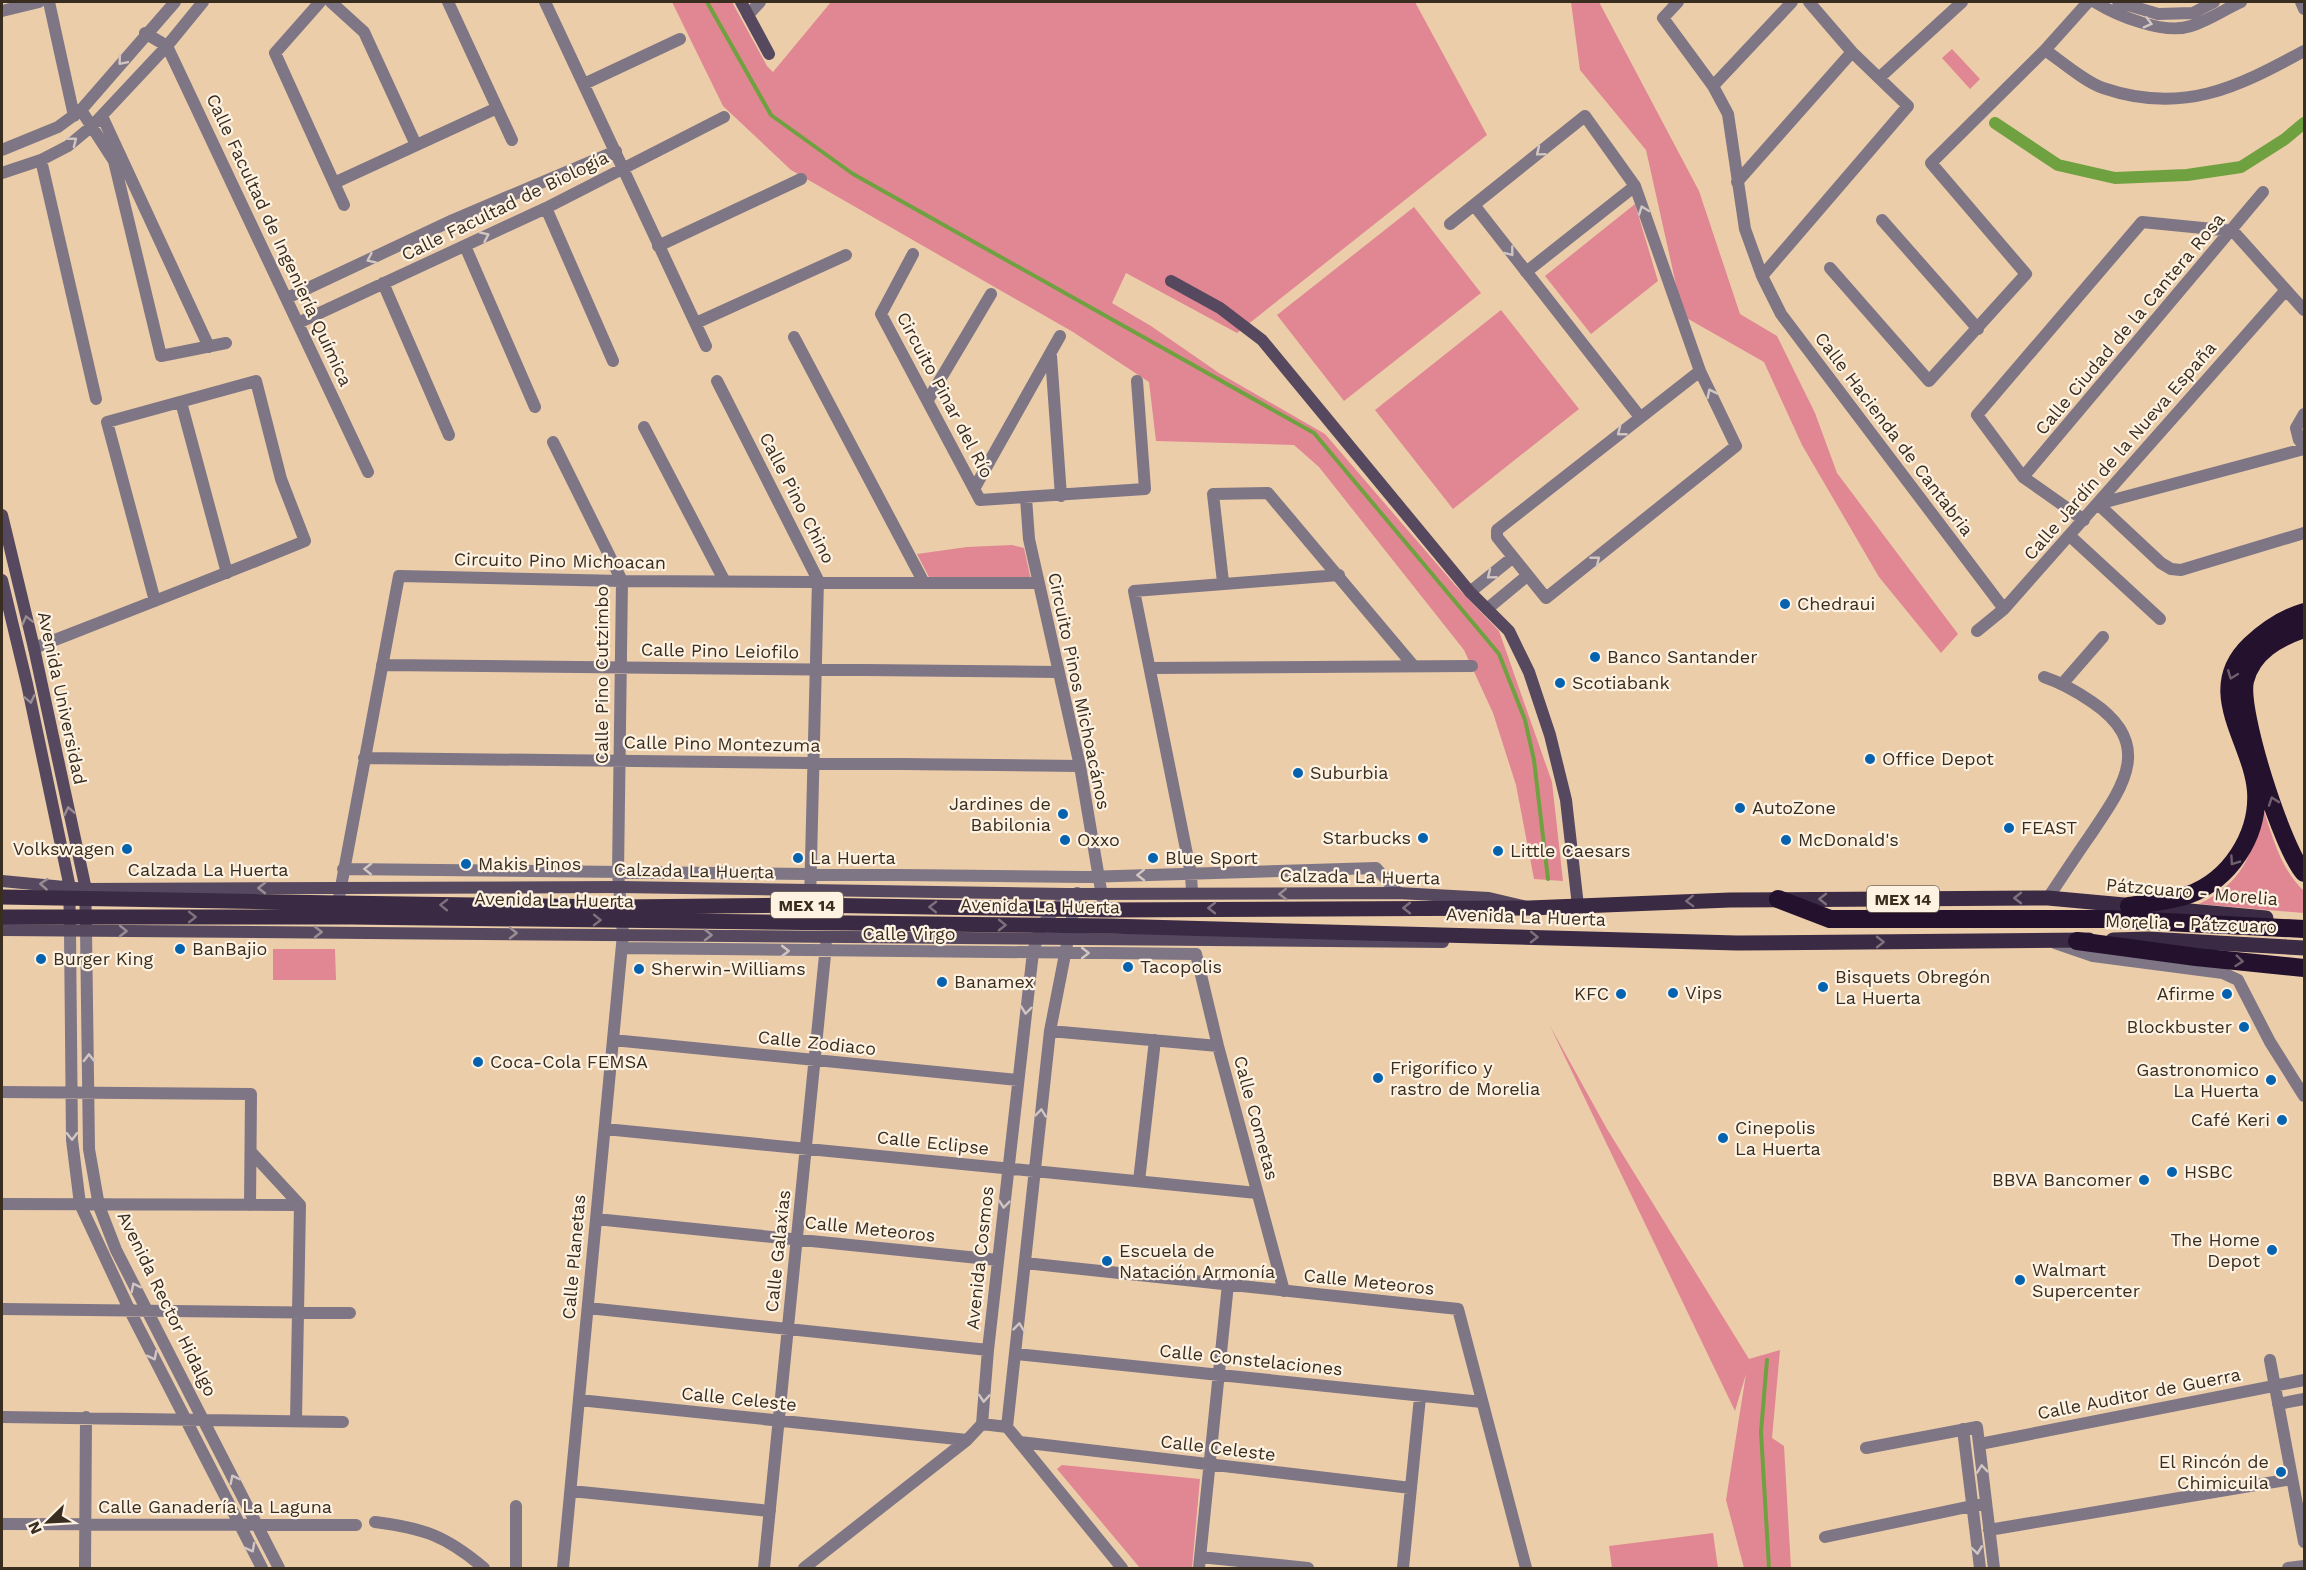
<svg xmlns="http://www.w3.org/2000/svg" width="2306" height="1570" viewBox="0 0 2306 1570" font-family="'Work Sans',sans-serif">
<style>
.green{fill:#e08793}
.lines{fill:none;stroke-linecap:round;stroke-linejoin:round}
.stream{stroke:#70a140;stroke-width:4}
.canal{stroke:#70a140;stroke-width:12}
.street{stroke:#7e7585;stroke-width:12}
.secondary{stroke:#56495f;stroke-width:12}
.primary{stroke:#3a2a44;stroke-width:15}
.highway{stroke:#23112e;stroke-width:18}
.oneway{stroke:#d1c6c2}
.oneway2{stroke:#998d94}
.oneway3{stroke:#70606d}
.oneway4{stroke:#7f707c}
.poi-dot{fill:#0462af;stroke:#fef2e3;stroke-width:2}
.labels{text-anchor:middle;stroke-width:4.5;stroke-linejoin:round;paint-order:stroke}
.shield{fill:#fef2e3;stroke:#74685a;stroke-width:1.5}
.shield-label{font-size:16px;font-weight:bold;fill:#392d1f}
.street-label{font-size:18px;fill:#392d1f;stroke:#fef2e3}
.poi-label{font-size:18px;fill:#392d1f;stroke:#fef2e3;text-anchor:start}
</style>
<rect width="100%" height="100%" fill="#eccda9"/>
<path class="green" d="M672,2h60l35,64 6,6 58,-70h584l72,133 -250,198 -111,-60 -14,30 39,23 68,47 106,61 130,151 44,46 53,151 11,99 -29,-2 -18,-94 -23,-72 -29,-63 -145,-183 -25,-22 -138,-4 -7,-59 -76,-50 -282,-162 -68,-64z
M1571,2h28l100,189 41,123 37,22 38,77 22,60 121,161 -17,19 -62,-76 -77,-132 -38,-83 -81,-46 -37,-166 -66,-80z
M1952,49l28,30 -10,10 -28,-31z
M1635,204l23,77 -67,53 -46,-58z
M1414,207l67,86 -137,108 -67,-86z
M1501,310l78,99 -126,100 -78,-99z
M1012,545l12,3 7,32 -101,-1 -13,-25 50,-7z
M2264,811c9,28 18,60 40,80v22l-105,-9c44,-21 52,-49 65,-93z
M273,949h62l1,31h-63z
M1550,1026l57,103 142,230 31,-9 -8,88 12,8 7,122h-47l-18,-68 20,-126 -11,37z
M1062,1465l138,14 -8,89h-52l-83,-99z
M1713,1533l5,35h-106l-3,-22z"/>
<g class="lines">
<path class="stream" d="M707,2l64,113 82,59 461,259 185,221 26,66 9,40 14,119
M1767,1360l-6,72 8,136"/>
<path class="canal" d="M1995,123l63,42 57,13 72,-3 54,-8 44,-28 19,-16"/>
<path class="street" d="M49,2l25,114
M320,2l-45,51 69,152
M331,2l33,30 52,113
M448,2l64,138
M545,2l161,344
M1678,2l-15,16 50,68 15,28 17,115 17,47 19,38 223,295
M2095,2c23,14 69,33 96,24 17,-5 34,-17 50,-24
M2118,2l40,12 35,-1 21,-11
M2301,2l3,7
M2,11l37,-9
M748,15l12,-13
M145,33l22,13 201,426
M2045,50c16,11 40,32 58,38 79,27 133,0 201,-37
M1879,78l83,-76
M584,84l96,-45
M1713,86l79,-84
M81,110l33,51 47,195 65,-13
M102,116l107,231
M2,150l56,-23 23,-17 94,-108
M41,160l55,239
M2,173l39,-13 27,-14 24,-20 75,-80 36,-44
M1737,182l115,-130
M334,183l163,-75
M1474,205l166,212
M546,208l67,153
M1882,220l96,109
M1450,224l135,-108 50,70 65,185 36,75 -190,152 -49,-61v-7l203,-159
M465,246l70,161
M658,246l143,-67
M913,254l-32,60 99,186 165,-11 -8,-108
M1830,268l99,113 97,-107 -95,-111 114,-113 43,-48
M1526,272l109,-86
M1762,276l146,-170 -56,-54 -43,-50
M383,283l66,152
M287,298l166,-78 163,-69
M298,323l248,-115 178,-91
M696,323l150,-68
M794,337l129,244
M1051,356l10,140
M717,381l101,199 -8,321
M928,400l63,-106
M181,402l46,171
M2304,414l-8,14 3,12 5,6
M644,427l80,153
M553,442l69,139 -4,292 5,61 -60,634
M2023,477l240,-285
M974,489l86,-153
M1026,498l3,41 51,227 23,136
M2098,504l63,59 10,6 10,1 123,-37
M2098,504l206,-55
M2084,520l-61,-43 -46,-62 165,-193 91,9 71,79
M2070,536l90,83
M1223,582l-10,-88 55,-1 144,171
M1470,592l42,-34
M1487,609l40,-33
M1977,631l27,-22 281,-318
M34,648c90,-35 181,-70 271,-107l-24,-62 -25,-98 -149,41 48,179
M382,665l675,7
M1151,668l321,-2
M2044,677c18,6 32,14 48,25 64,43 30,86 -3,135 -14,20 -27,40 -41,61
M2063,683l40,-46
M364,758l716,8
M343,869l742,8 291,-9 22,25
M1192,892l-1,-18 -57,-283 205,-16
M338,903l61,-327 223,5 416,2
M86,930l3,219 10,57 17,44 163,318
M70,931l2,209 8,64 50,107 132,257
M2055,943l38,13 130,17 15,7 32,62 34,54
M622,948l574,6 22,92 66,245
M1050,1031l168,15
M613,1040l405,40
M2,1092l249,2 -1,111
M605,1129l652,64
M252,1153l48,52 -4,215
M1139,1181l16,-141
M2,1204l298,1
M596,1219l402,41
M1025,1263l433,46 68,259
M588,1308l400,42
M2,1309l348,4
M1016,1354l466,48
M2270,1360l34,182
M579,1400l388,40
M2278,1404l26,-5
M2,1417l341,5
M982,1424l6,-74 45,-398 8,-26 27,-32
M1007,1427l43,-396 27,-138
M1007,1427l115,141
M1963,1429l17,139
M1020,1442l391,46
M1980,1444l324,-64
M1866,1448l111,-21 17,141
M571,1491l199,20
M375,1522c49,6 71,14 109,46
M2,1524l354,1
M1989,1530l303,-51
M1825,1537l161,-34
M1200,1557l108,11
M85,1568l1,-151
M516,1568v-62
M764,1568l62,-623
M804,1568l163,-128 15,-16 25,3
M1199,1568l29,-284
M1403,1568l17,-171
M2288,1568l16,-2"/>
<path class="secondary" d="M741,2l28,52
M1171,281l49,27 42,32 208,252 39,39 20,41 21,63 16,65 12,106
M2,515l32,133 51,237 1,41
M2,580l25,104 42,199 1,43
M2,881l83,8 535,-2 448,7 330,-1 91,5 34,8
M2,930l1441,12"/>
<path class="primary" d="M2,897l336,6 283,4 188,-2 296,5 424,-2 201,-8 318,-2 218,20
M2,917h350l756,9 629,17 352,-3
M2113,940l35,-1 156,9"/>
<path class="highway" d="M2304,629c-26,9 -52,23 -59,52 -7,31 38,169 59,192
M1778,899l52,20h277l197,10
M2129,906c19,-3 41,-5 59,-11 42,-15 71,-60 68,-104 -4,-51 -54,-100 -6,-146 16,-15 34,-27 54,-33
M2077,941l119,16 108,11"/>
</g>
<defs><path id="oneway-chevron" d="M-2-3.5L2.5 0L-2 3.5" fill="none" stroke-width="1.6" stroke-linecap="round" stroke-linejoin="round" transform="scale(1.5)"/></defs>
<g class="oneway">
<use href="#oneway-chevron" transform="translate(2148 23) rotate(15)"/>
<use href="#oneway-chevron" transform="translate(122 61) rotate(130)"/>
<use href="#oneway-chevron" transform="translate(73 141) rotate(-38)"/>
<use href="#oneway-chevron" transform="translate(1540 152) rotate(141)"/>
<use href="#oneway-chevron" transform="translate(1643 210) rotate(-110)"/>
<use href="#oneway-chevron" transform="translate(485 236) rotate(-25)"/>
<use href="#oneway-chevron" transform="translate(1510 252) rotate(52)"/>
<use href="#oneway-chevron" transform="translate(371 259) rotate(155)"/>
<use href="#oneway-chevron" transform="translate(1711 393) rotate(-116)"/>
<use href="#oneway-chevron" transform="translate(1621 432) rotate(142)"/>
<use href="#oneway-chevron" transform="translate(1596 560) rotate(-39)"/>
<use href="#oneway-chevron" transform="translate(1491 575) rotate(141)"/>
<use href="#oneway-chevron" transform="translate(368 869) rotate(-179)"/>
<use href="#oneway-chevron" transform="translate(1141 875) rotate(179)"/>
<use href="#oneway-chevron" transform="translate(785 951)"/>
<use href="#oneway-chevron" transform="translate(1085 953)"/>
<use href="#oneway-chevron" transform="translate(1026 1010) rotate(97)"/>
<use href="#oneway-chevron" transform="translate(89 1058) rotate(-91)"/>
<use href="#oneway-chevron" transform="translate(1041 1113) rotate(-84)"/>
<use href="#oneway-chevron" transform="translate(72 1136) rotate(89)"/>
<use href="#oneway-chevron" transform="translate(1004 1204) rotate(96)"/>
<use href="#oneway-chevron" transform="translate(135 1287) rotate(-117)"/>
<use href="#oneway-chevron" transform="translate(1019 1327) rotate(-84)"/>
<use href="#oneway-chevron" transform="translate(153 1356) rotate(63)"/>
<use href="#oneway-chevron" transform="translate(984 1398) rotate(94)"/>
<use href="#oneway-chevron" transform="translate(1982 1469) rotate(-96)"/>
<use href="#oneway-chevron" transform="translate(234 1479) rotate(-117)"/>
<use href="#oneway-chevron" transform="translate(251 1548) rotate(62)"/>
<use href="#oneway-chevron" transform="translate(1977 1550) rotate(82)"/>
</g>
<g class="oneway2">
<use href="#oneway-chevron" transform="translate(27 620) rotate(-104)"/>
<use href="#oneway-chevron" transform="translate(30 699) rotate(78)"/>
<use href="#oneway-chevron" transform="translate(69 811) rotate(-102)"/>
<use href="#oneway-chevron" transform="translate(44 884) rotate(-176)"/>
<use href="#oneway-chevron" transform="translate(262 888) rotate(-180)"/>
<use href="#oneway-chevron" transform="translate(1283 894) rotate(179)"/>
<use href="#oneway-chevron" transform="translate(123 931) rotate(1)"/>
<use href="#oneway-chevron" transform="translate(318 932)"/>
<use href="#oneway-chevron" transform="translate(513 933)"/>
<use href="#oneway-chevron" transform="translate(708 935) rotate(1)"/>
</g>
<g class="oneway3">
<use href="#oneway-chevron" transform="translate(2232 675) rotate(111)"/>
<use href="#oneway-chevron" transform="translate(2273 801) rotate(-109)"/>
<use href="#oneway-chevron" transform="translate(2234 861) rotate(125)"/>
<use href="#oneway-chevron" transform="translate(2239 961) rotate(6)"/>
</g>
<g class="oneway4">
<use href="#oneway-chevron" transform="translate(2018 898) rotate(180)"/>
<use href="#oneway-chevron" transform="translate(1823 899) rotate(-180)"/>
<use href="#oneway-chevron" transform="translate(1690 901) rotate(178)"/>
<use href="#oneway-chevron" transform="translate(444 905) rotate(-179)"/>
<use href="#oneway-chevron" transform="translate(933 907) rotate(-179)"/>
<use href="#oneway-chevron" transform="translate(1212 908) rotate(-180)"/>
<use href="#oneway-chevron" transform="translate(1407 908) rotate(-180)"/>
<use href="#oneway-chevron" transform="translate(192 917)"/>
<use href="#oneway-chevron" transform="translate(597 920) rotate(1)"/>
<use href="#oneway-chevron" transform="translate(1002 925) rotate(1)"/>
<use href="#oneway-chevron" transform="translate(1534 937) rotate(1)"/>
<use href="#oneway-chevron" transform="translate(1880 942)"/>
</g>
<g class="poi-dot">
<circle cx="1785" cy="604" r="6"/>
<circle cx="1595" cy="657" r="6"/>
<circle cx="1560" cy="683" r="6"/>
<circle cx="1870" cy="759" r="6"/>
<circle cx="1298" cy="773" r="6"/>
<circle cx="1740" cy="808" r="6"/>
<circle cx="1063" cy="814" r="6"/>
<circle cx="2009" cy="828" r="6"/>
<circle cx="1423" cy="838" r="6"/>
<circle cx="1065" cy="840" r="6"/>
<circle cx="1786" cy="840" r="6"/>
<circle cx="127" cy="849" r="6"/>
<circle cx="1498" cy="851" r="6"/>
<circle cx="798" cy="858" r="6"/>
<circle cx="1153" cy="858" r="6"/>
<circle cx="466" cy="864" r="6"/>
<circle cx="180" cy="949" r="6"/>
<circle cx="41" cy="959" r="6"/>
<circle cx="1128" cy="967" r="6"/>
<circle cx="639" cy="969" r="6"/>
<circle cx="942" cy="982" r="6"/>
<circle cx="1823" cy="987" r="6"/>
<circle cx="1673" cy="993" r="6"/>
<circle cx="1621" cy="994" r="6"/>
<circle cx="2227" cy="994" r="6"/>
<circle cx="2244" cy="1027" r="6"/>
<circle cx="478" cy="1062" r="6"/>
<circle cx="1378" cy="1078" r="6"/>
<circle cx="2271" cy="1080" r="6"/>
<circle cx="2282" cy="1120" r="6"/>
<circle cx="1723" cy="1138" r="6"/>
<circle cx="2172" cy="1172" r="6"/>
<circle cx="2144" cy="1180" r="6"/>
<circle cx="2272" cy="1250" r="6"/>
<circle cx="1107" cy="1261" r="6"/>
<circle cx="2020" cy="1280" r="6"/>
<circle cx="2281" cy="1472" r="6"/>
</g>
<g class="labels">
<g class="shield">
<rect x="1867" y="886" width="72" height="26" rx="4.5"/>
<rect x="771" y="892" width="72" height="26" rx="4.5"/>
</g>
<g class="shield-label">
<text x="1903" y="905">MEX 14</text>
<text x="807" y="911">MEX 14</text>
</g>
<g class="street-label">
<text transform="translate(505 206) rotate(-26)" y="6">Calle Facultad de Biología</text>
<text transform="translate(279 240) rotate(65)" y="6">Calle Facultad de Ingenierίa Quίmica</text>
<text transform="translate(2130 324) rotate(-50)" y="6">Calle Ciudad de la Cantera Rosa</text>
<text transform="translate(945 395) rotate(62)" y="6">Circuito Pinar del Río</text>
<text transform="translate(1894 434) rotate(53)" y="6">Calle Hacienda de Cantabria</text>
<text transform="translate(2120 451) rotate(-49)" y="6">Calle Jardín de la Nueva España</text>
<text transform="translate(797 498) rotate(63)" y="6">Calle Pino Chino</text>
<text transform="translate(560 561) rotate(1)" y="6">Circuito Pino Michoacan</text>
<text transform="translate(720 651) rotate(1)" y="6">Calle Pino Leiofilo</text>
<text transform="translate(602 675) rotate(-90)" y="6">Calle Pino Cutzimbo</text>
<text transform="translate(1079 691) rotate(78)" y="6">Circuito Pinos Michoacános</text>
<text transform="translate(62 698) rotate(78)" y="6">Avenida Universidad</text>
<text transform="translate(722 744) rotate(1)" y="6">Calle Pino Montezuma</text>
<text x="208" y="876">Calzada La Huerta</text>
<text transform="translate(694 871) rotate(1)" y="6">Calzada La Huerta</text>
<text transform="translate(1360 877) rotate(1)" y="6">Calzada La Huerta</text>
<text transform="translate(2192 892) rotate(5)" y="6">Pátzcuaro - Morelia</text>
<text transform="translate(554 900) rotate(1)" y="6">Avenida La Huerta</text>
<text transform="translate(1040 906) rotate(1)" y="6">Avenida La Huerta</text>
<text transform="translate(1526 917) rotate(2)" y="6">Avenida La Huerta</text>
<text transform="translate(2191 924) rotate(2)" y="6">Morelia - Pátzcuaro</text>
<text x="909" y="940">Calle Virgo</text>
<text transform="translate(817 1043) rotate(6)" y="6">Calle Zodiaco</text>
<text transform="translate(1256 1118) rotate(75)" y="6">Calle Cometas</text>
<text transform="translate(933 1143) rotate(6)" y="6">Calle Eclipse</text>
<text transform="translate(870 1229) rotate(6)" y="6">Calle Meteoros</text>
<text transform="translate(778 1251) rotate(-84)" y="6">Calle Galaxias</text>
<text transform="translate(574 1257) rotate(-85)" y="6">Calle Planetas</text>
<text transform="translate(980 1258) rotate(-84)" y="6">Avenida Cosmos</text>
<text transform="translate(1369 1282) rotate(6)" y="6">Calle Meteoros</text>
<text transform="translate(167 1304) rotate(64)" y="6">Avenida Rector Hidalgo</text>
<text transform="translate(1251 1360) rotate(6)" y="6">Calle Constelaciones</text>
<text transform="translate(2139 1394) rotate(-11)" y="6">Calle Auditor de Guerra</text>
<text transform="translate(739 1399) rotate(6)" y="6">Calle Celeste</text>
<text transform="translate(1218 1448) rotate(7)" y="6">Calle Celeste</text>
<text x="215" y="1513">Calle Ganadería La Laguna</text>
</g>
<g class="poi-label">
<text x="1797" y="610">Chedraui</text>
<text x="1607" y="663">Banco Santander</text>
<text x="1572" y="689">Scotiabank</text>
<text x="1882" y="765">Office Depot</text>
<text x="1310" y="779">Suburbia</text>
<text x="1051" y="810" text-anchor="end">Jardines de<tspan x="1051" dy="21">Babilonia</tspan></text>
<text x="1752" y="814">AutoZone</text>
<text x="2021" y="834">FEAST</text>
<text x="1411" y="844" text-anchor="end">Starbucks</text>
<text x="1077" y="846">Oxxo</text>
<text x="1798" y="846">McDonald's</text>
<text x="115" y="855" text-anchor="end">Volkswagen</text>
<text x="1510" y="857">Little Caesars</text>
<text x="810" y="864">La Huerta</text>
<text x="1165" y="864">Blue Sport</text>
<text x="478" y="870">Makis Pinos</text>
<text x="192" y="955">BanBajio</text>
<text x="53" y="965">Burger King</text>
<text x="1140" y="973">Tacopolis</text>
<text x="651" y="975">Sherwin-Williams</text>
<text x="1835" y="983">Bisquets Obregón<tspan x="1835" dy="21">La Huerta</tspan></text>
<text x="954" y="988">Banamex</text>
<text x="1685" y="999">Vips</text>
<text x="1609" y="1000" text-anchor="end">KFC</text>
<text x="2215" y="1000" text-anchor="end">Afirme</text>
<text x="2232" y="1033" text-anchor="end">Blockbuster</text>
<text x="490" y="1068">Coca-Cola FEMSA</text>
<text x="1390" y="1074">Frigorífico y<tspan x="1390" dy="21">rastro de Morelia</tspan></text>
<text x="2259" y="1076" text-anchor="end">Gastronomico<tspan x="2259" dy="21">La Huerta</tspan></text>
<text x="2270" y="1126" text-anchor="end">Café Keri</text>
<text x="1735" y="1134">Cinepolis<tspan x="1735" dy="21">La Huerta</tspan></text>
<text x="2184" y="1178">HSBC</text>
<text x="2132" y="1186" text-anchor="end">BBVA Bancomer</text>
<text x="2260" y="1246" text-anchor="end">The Home<tspan x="2260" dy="21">Depot</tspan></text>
<text x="1119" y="1257">Escuela de<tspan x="1119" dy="21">Natación Armonía</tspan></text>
<text x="2032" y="1276">Walmart<tspan x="2032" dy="21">Supercenter</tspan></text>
<text x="2269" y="1468" text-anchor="end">El Rincón de<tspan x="2269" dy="21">Chimicuila</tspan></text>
</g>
</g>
<rect width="2306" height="1570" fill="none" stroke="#392d1f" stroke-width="6"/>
<g transform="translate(48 1522) rotate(246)" stroke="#fef2e3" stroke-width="4.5" paint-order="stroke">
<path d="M0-4.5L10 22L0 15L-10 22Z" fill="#392d1f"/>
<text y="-9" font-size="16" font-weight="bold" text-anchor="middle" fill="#392d1f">N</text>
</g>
</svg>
